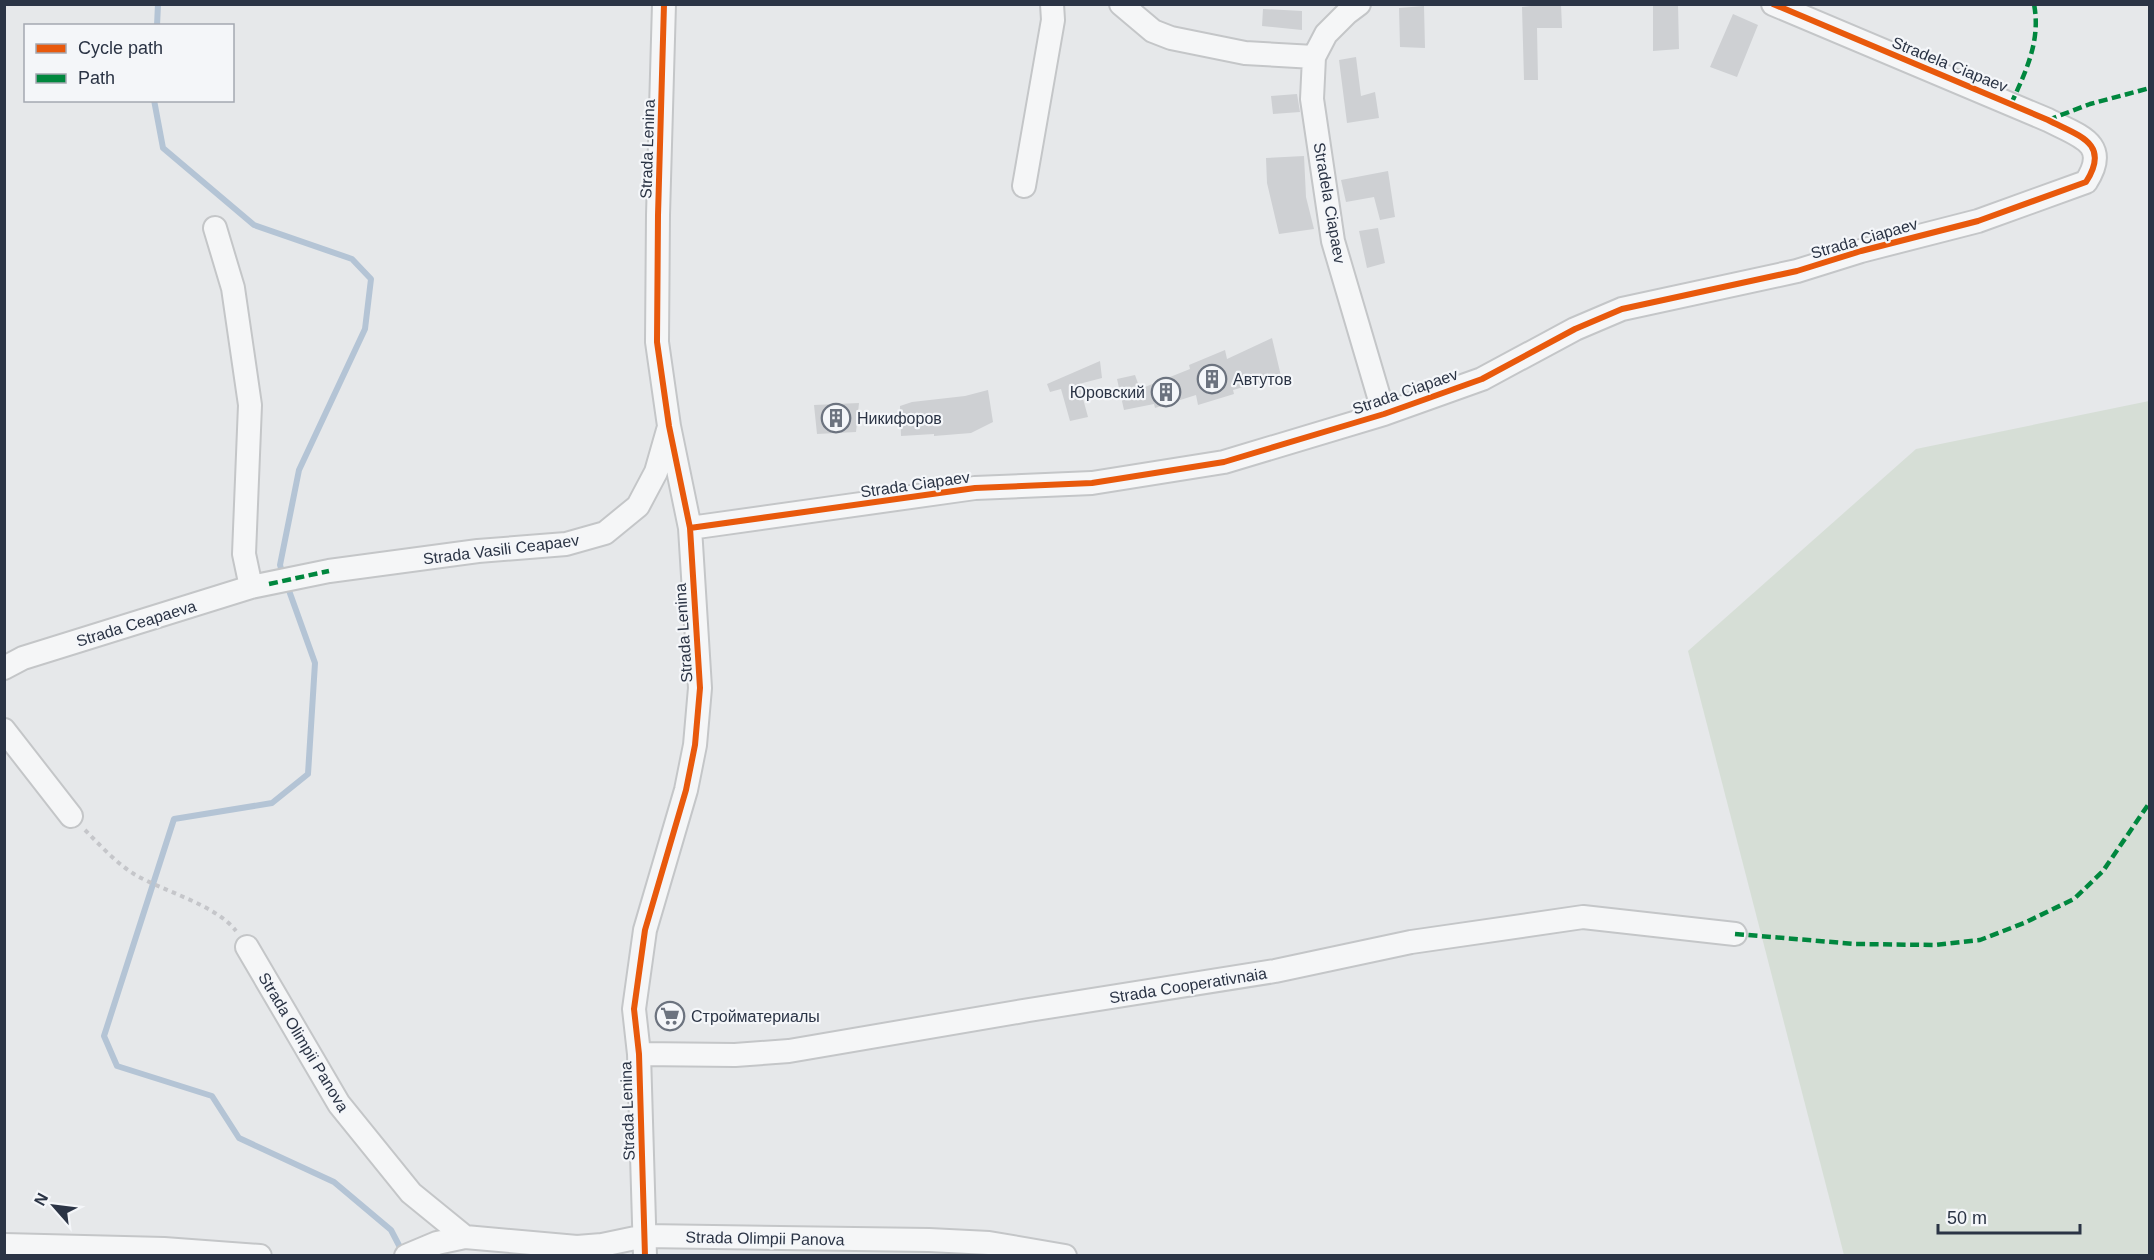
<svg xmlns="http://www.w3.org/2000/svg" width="2154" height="1260" viewBox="0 0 2154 1260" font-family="Helvetica,sans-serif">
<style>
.green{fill:#d6ded6}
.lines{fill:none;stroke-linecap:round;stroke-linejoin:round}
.stream{stroke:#b4c4d5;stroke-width:6}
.building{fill:#ced0d3}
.minor-casing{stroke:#c4c6c8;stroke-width:26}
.path{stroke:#c5c6ca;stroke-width:4;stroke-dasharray:4.5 4.5;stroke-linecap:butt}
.minor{stroke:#f5f6f7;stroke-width:22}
.quiet{stroke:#00873e;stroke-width:4.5;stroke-dasharray:9 4.5;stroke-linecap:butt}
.cycleway-casing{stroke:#f4f6f9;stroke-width:10}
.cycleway{stroke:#e8590c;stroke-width:6}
.labels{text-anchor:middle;stroke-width:4.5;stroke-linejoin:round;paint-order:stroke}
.street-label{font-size:16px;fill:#2b3445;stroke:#f4f6f9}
.poi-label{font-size:16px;fill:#2b3445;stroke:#f4f6f9;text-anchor:start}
</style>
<rect width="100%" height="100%" fill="#e6e8ea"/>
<path class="green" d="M2149,401v854h-305l-156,-604 228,-202z"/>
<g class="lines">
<path class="stream" d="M157,26l1,-22
M154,100l9,48 91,77 98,34 19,20 -6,50 -66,141 -19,95 3,10
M287,585l28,78 -7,111 -36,29 -98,16 -70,217 13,30 95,30 27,42 95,44 57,48 12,23"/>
</g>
<path class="building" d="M1549,4h12l1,24h-25l1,52h-14l-2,-73z
M1653,4h25l1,45 -26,2z
M1424,6l1,42 -25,-1 -1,-39z
M1263,9l39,2v19l-40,-4z
M1733,14l25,11 -21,52 -27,-10z
M1356,57l5,39 14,-4 4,26 -32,5 -8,-63z
M1297,94l3,18 -27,2 -2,-18z
M1304,156l2,41 8,32 -35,5 -12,-51 -1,-25z
M1388,171l7,46 -15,3 -6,-23 -28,5 -5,-22z
M1378,228l7,35 -18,5 -8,-37z
M1272,338l9,38 -48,14 1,4 -36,11 -2,-10 -41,13 -1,-4 -30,6 -7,-31 18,-4 5,14 50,-20 -1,-4 36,-15 2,9z
M1100,361l2,17 -23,6 9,33 -18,4 -9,-32 -11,3 -3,-8z
M988,390l5,32 -22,11 -37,3v-2l-33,2 -1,-30 12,-4 53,-6z
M859,403l-3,29 -39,2 -3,-29z"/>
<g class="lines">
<g class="minor-casing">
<path id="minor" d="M1121,4l32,27 18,7 74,15 69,4
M1359,4l-12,9 -21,21 -12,23 -2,42 21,142 51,173
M1024,186l29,-166 -1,-16
M215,228l18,60 17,117 -6,149 7,33
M690,528l285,-40 117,-5 132,-21 160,-48 98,-35 93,-50 47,-20 175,-38 64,-20 117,-30 108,-39c25,-39 -7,-46 -38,-62l-275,-116
M4,668l19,-10 228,-71 78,-16 149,-20 88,-7 39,-11 33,-27 18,-34 12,-42
M4,730l67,86
M247,947l92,157 72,89 54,44
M639,1054l96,1 54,-4 240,-41 246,-39 136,-29 172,-25 152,17
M4,1245l160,4 96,7
M406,1256l31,-13 28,-6 112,10 25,-2 43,-9 284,4 60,3 76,13
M645,1256l-6,-202 -5,-45 11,-79 41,-140 9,-45 5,-57 -10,-160 -21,-102 -12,-84 1,-127 6,-211"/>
</g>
<path class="path" d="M85,830c15,15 30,32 49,44 30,18 81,30 102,57"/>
<use href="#minor" class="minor"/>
<path class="quiet" d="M2011,104c15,-33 30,-63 23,-100
M2048,120l42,-16 60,-16
M269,584l60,-13
M1735,934l121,10 79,1 45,-5 44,-17 50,-24 29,-28 47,-69"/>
<g class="cycleway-casing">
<path id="cycleway" d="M690,528l285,-40 117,-5 132,-21 160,-48 98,-35 93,-50 47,-20 175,-38 64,-20 117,-30 108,-39c25,-39 -7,-46 -38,-62l-275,-116
M645,1256l-6,-202 -5,-45 11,-79 41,-140 9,-45 5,-57 -10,-160 -21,-102 -12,-84 1,-127 6,-211"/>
</g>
<use href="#cycleway" class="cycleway"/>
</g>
<defs>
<g id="building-ring" transform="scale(1.5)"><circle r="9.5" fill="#f4f6f9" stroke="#6c737f" stroke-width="1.5"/><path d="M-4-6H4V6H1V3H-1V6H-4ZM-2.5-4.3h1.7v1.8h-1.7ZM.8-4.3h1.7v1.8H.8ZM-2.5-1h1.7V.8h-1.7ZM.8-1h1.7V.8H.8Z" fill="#6c737f"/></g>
<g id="supermarket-ring" transform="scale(1.5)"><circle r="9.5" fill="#f4f6f9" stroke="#6c737f" stroke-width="1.5"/><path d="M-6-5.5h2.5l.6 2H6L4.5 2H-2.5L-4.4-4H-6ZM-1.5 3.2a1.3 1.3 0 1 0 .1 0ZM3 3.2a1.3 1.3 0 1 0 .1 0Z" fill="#6c737f"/></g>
</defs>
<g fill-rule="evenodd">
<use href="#building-ring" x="1212" y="379"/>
<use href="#building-ring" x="1166" y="392"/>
<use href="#building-ring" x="836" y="418"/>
<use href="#supermarket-ring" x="670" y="1016"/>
</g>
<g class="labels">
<g class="street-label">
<text transform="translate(1950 64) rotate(22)" y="6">Stradela Ciapaev</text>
<text transform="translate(647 149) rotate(-88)" y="6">Strada Lenina</text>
<text transform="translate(1330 203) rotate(80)" y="6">Stradela Ciapaev</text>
<text transform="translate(1864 238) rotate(-16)" y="6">Strada Ciapaev</text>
<text transform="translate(1405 391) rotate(-19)" y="6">Strada Ciapaev</text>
<text transform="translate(915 484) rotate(-8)" y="6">Strada Ciapaev</text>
<text transform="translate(501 549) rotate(-7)" y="6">Strada Vasili Ceapaev</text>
<text transform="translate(136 623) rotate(-17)" y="6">Strada Ceapaeva</text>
<text transform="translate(683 633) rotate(-94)" y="6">Strada Lenina</text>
<text transform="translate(1188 985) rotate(-9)" y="6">Strada Cooperativnaia</text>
<text transform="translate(304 1042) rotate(59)" y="6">Strada Olimpii Panova</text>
<text transform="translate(627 1111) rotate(-92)" y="6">Strada Lenina</text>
<text transform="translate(765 1238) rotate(1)" y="6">Strada Olimpii Panova</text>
</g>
<g class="poi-label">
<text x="1233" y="385">Автутов</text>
<text x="1145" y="398" text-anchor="end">Юровский</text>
<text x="857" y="424">Никифоров</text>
<text x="691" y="1022">Стройматериалы</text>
</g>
</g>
<rect width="2154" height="1260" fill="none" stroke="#2b3445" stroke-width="12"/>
<rect x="24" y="24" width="210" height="78" fill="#f4f6f9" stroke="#a4a8b1" stroke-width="1.5"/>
<rect x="36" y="44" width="30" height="9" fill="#e8590c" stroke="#a4a8b1" stroke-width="1.5"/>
<text x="78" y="54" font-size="18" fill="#2b3445">Cycle path</text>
<rect x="36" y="74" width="30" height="9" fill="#00873e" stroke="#a4a8b1" stroke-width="1.5"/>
<text x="78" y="84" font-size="18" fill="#2b3445">Path</text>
<g transform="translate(54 1206) rotate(298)" stroke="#f4f6f9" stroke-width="4.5" paint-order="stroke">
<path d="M0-4.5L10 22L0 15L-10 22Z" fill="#2b3445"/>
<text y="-9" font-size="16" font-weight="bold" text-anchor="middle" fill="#2b3445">N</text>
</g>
<path d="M1938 1224v9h142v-9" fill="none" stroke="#2b3445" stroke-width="3"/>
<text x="1947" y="1224" font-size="18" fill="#2b3445" stroke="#f4f6f9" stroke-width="4.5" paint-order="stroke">50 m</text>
</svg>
